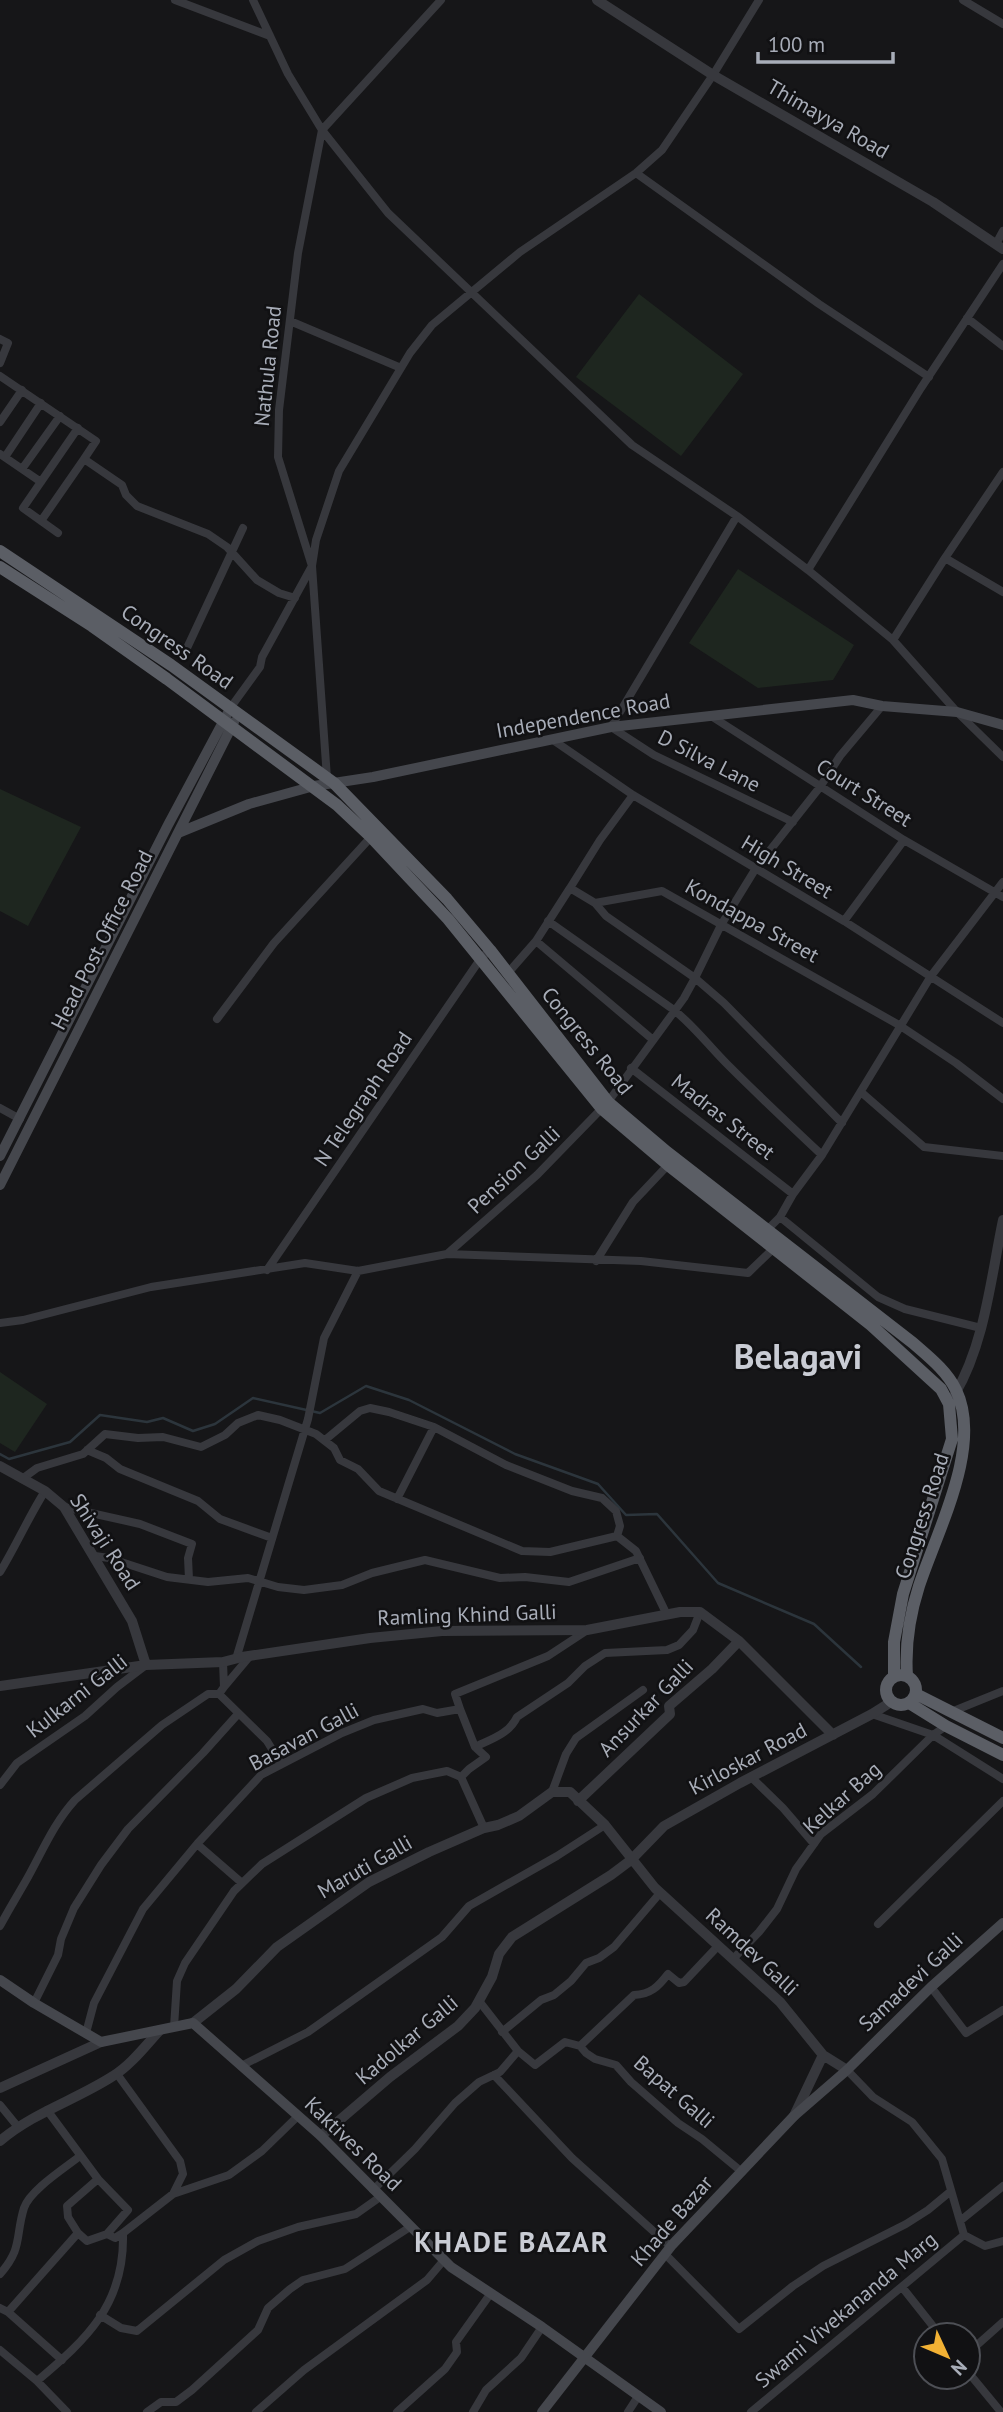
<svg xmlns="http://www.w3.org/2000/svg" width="1003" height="2412" viewBox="0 0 1003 2412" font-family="'PT Sans',sans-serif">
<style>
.green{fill:#1e261f}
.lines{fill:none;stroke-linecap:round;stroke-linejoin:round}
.stream{stroke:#2c353c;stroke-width:2.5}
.minor{stroke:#37383d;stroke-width:8}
.tertiary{stroke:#37383d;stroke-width:10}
.secondary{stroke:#45474d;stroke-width:10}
.trunk{stroke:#5b5e65;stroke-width:12}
.labels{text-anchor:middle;stroke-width:5;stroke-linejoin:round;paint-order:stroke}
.street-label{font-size:21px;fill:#a8adb8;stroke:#111113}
.district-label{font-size:28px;font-weight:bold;letter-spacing:2px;fill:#c9ccd4;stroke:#111113}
.town-label{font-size:35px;font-weight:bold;fill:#c9ccd4;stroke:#111113}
</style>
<rect width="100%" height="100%" fill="#161618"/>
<path class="green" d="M639,294l104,80 -62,82 -105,-79z
M738,569l116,76 -21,35 -75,8 -69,-45z
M0,789l81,38 -53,99 -28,-15z
M0,1372l47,32 -32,48 -15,-9z"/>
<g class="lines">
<path class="stream" d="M0,1454l9,5 61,-17 30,-27 47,7 16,-4 30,13 22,-7 38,-26 67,15 46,-27 43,14 106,54 83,30 28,31 31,-1 61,69 96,41 47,43"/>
<path class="minor" d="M175,0l95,36
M253,0l35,74 34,56 66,83 244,232 105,71 71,54 85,70 64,72 46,45
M963,0l40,24
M636,173l183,131 110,73
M996,244l7,-13
M967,318l36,28
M290,321l111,47
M0,339l8,4 -8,20
M0,376l96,65 -12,18
M0,422l22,-32
M0,454l41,28
M5,457l36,-54
M22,469l38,-53
M1003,472l-58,86 58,34
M737,516l-126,211 43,28 139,67
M41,521l43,-62 38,26 4,10 11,11 71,28 19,13 30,33 22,13 16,5
M58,533l-35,-25 55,-80
M808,570l113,-182 82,-124
M893,640l52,-82
M187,648l56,-120
M231,707l29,-40 2,-10 50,-91 4,-26 23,-69 71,-118 22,-28 88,-73 116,-79 26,-23 51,-75 46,-75
M711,716l193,124 99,57
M553,740l80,55 211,126 159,102
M327,778l-15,-212 -34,-109 1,-47 19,-157 24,-123 119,-130
M570,888l30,-48 33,-45
M595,903l11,13 89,62 29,25 118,120
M548,921l126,89c20,16 35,36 53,54 31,31 63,61 95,91
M844,921l60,-81
M536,941l116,98
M507,974l29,-33 34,-53 25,15 67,-12 237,134 57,38 47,36
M217,1019l57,-76 97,-106
M631,1068l162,126
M861,1092l63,55 79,9
M0,1108l20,11
M780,1217l98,80 27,12 76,19
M767,1230l13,-13 13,-23 29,-39 109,-179 72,-94
M447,1254l90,-79 71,-73 76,-104 11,-20 26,-53 35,-57 64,-81 20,-31 42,-50
M596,1261l37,-59 35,-37
M267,1270l214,-312 9,-8
M0,1323l23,-3 128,-33 154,-24 53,8 89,-17 194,7 107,12 29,-28
M87,1450l19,8 14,11 78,32 22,18 52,19
M22,1479l15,-11 46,-14 22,-20 33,4 25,-1 38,10 24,-12 13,-12 20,-8 22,5 36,14 18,14 6,12 18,9 21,22 143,60 28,1 67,-16 3,-10 -4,-15 -14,-13 -30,-7 -66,-26 -72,-38 -45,-15 -19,-4 -10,3 -35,29
M397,1499l37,-72
M64,1507l76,17 52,20 -4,14 1,21
M617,1536l19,15 31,64
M95,1556l14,2 58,19 41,5 40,-4 30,9 26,3 38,-5 30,-12 53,-13 75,18 25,-1 44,5 71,-24
M0,1572c16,-26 28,-54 45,-81
M236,1659l72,-240 16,-81 34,-67
M223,1662l1,25 -5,7 48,47 14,23
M224,1687l26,-31
M460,1709l-5,-15 93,-38 38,-25
M951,1712l52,-21
M872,1714l61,21 70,44
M475,1747c16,-8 34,-13 42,-30l51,-34 17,-17 20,-13 62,-3 12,-5 14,-15 7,-18
M751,1777l32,31 31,36
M0,1785l17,-22 68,-47 32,-29 29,-22
M552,1792l14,-38 10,-16 67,-48
M197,1844l45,39
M878,1924l125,-123
M0,1926c9,-17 19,-33 28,-49 15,-27 26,-54 47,-77l87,-75 46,-31h11
M733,1959l26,-27 18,-23 19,-40 25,-35 52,-40 60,-59 13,-9
M931,1987l35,46 37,-23
M34,2003l24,-48 3,-16 13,-31 27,-43 27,-36 75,-76 35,-39
M174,2027l3,-46 8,-18 49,-72 28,-27 104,-66 46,-20 35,-7 14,6 23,51
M502,2032l39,-32 13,-5 17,-14 15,-18 13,-5 15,-11 46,-54
M86,2033l8,-30 49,-94 54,-65 64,-69 81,-42 32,-13 49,-11 14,4 23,-4 15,38 11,10 -17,12 -8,8
M580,2046l6,7 9,6 21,6 15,17 47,41 24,16 40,33
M518,2051l17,14 30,-23 15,4 54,-51c17,-1 24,-8 34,-21l11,9 5,-1 34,-36
M241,2066l67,-34 134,-95 27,-31 88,-50 48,-31
M847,2070l26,27 39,25 30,37 22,76
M117,2074l63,87 3,13 -10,20
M494,2075l78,83 99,89
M0,2105l18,22
M47,2110l51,69 -31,27 1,11 10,16
M98,2179l30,31 -21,24
M373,2190l42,-41 40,-46 24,-21 21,-10 18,-21 -39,-50
M960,2221l43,-35
M964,2235l21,11 18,-5
M665,2254l74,75 54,-43 30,-20 83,-42 22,-14 23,-19
M0,2274c23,-26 15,-37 24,-66 6,-18 41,-40 56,-52
M902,2287l38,48
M0,2308l8,4 54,48
M8,2312l70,-79 9,8 20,-7 8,4 8,-5
M100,2315l21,13 16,3 87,-71 34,-19 40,-14 58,-13 24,-17
M0,2350l37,31 30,31
M968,2353l35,-31
M968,2372l33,40
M37,2381c50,-42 88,-77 86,-148l50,-39 56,-19 33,-24 36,-35
M147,2412l14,-10h15l16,-12 66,-60 10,-22 22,-19 13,-9 42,-11 65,-42
M256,2412l48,-42 123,-90 17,-20
M397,2412l48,-43 12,-17 -1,-10 35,-49
M473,2412l13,-22 35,-32 21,-31
M628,2412l11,-17
M751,2412l213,-177"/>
<path class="tertiary" d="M597,0l116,75 220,127 70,47
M955,1394c30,-51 36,-117 48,-174
M0,1466l45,25 19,16 68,114 14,44
M0,1686l146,-21 77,-3 19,-5 128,-19 72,-7 145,-1 93,-18h20l39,29 94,94
M578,1801l92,-87 -1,-8 43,-37 27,-28
M193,2023l43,-34 41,-42 92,-65 60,-30 55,-24 14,-3 21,-9 33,-24h18l35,33 50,63 125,114 43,53 24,15
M0,2088l101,-46
M794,2116l29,-61
M321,2136l69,-59 68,-51 17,-18 17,-31 7,-23 13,-17 99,-62 20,-15 33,-34 76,-43 132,-69 19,-12
M0,2141c34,-29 76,-41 113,-65 18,-11 33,-31 47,-46"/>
<path class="secondary" d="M178,833l71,-29 65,-18 59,-9 238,-50 242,-27 29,6 75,6 46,13
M0,1156l168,-331 63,-118
M0,1185l234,-463
M0,1980l34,23 67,39 92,-19 128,113 130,131 91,60 119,85
M542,2412l130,-167 122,-129 53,-46 84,-83 72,-64"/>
<path class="trunk" d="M0,551l171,114 163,118 113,116 43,51 118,152 59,50 246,191c16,14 34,28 43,47 27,56 -19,141 -37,196 -9,28 -14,60 -12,90
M0,567l92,59 75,53 170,126 34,32 77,82 154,190 66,56 203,160 70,64 8,15 3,35 -49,155 -9,48v35
M886 1690a15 15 0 1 1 30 0a15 15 0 1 1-30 0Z
M916,1694l87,44
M909,1703l37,23 57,29"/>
</g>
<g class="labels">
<g class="street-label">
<text transform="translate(828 119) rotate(30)" y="7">Thimayya Road</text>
<text transform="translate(268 366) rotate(-84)" y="7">Nathula Road</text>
<text transform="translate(177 647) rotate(35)" y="7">Congress Road</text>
<text transform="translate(583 716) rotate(-10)" y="7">Independence Road</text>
<text transform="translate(709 761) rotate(27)" y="7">D Silva Lane</text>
<text transform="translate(864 793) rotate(32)" y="7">Court Street</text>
<text transform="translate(787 867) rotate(31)" y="7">High Street</text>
<text transform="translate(752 921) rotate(29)" y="7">Kondappa Street</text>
<text transform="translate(102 940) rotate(-63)" y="7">Head Post Office Road</text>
<text transform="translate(587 1041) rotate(51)" y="7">Congress Road</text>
<text transform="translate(363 1099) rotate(-56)" y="7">N Telegraph Road</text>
<text transform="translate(723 1117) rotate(38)" y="7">Madras Street</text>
<text transform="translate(514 1170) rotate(-43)" y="7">Pension Galli</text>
<text transform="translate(922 1516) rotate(-72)" y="7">Congress Road</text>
<text transform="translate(105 1542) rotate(57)" y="7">Shivaji Road</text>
<text transform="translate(467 1615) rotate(-2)" y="7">Ramling Khind Galli</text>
<text transform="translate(77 1696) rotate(-38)" y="7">Kulkarni Galli</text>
<text transform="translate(646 1708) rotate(-46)" y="7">Ansurkar Galli</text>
<text transform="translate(304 1737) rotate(-28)" y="7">Basavan Galli</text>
<text transform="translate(748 1759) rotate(-28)" y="7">Kirloskar Road</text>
<text transform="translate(842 1798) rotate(-42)" y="7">Kelkar Bag</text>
<text transform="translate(365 1867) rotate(-30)" y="7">Maruti Galli</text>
<text transform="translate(752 1952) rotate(43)" y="7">Ramdev Galli</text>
<text transform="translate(911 1982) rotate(-43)" y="7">Samadevi Galli</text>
<text transform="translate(407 2040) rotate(-40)" y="7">Kadolkar Galli</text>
<text transform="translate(674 2092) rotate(41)" y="7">Bapat Galli</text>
<text transform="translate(353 2144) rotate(44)" y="7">Kaktives Road</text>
<text transform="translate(672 2221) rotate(-49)" y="7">Khade Bazar</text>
<text transform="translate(846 2310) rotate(-40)" y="7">Swami Vivekananda Marg</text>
</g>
<g class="district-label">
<text x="512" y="2252">KHADE BAZAR</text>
</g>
<g class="town-label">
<text x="798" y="1369">Belagavi</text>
</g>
</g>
<g transform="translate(947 2356) rotate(134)"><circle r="33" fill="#111113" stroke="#4d4f55" stroke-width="2"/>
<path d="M0-5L12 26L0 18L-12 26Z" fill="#f2b134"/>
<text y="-10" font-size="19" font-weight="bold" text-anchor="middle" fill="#a8adb8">N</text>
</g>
<path d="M758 52v10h135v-10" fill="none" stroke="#a8adb8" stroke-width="3.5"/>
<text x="768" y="52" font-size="21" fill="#a8adb8" stroke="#111113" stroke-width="5" paint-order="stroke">100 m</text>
</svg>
